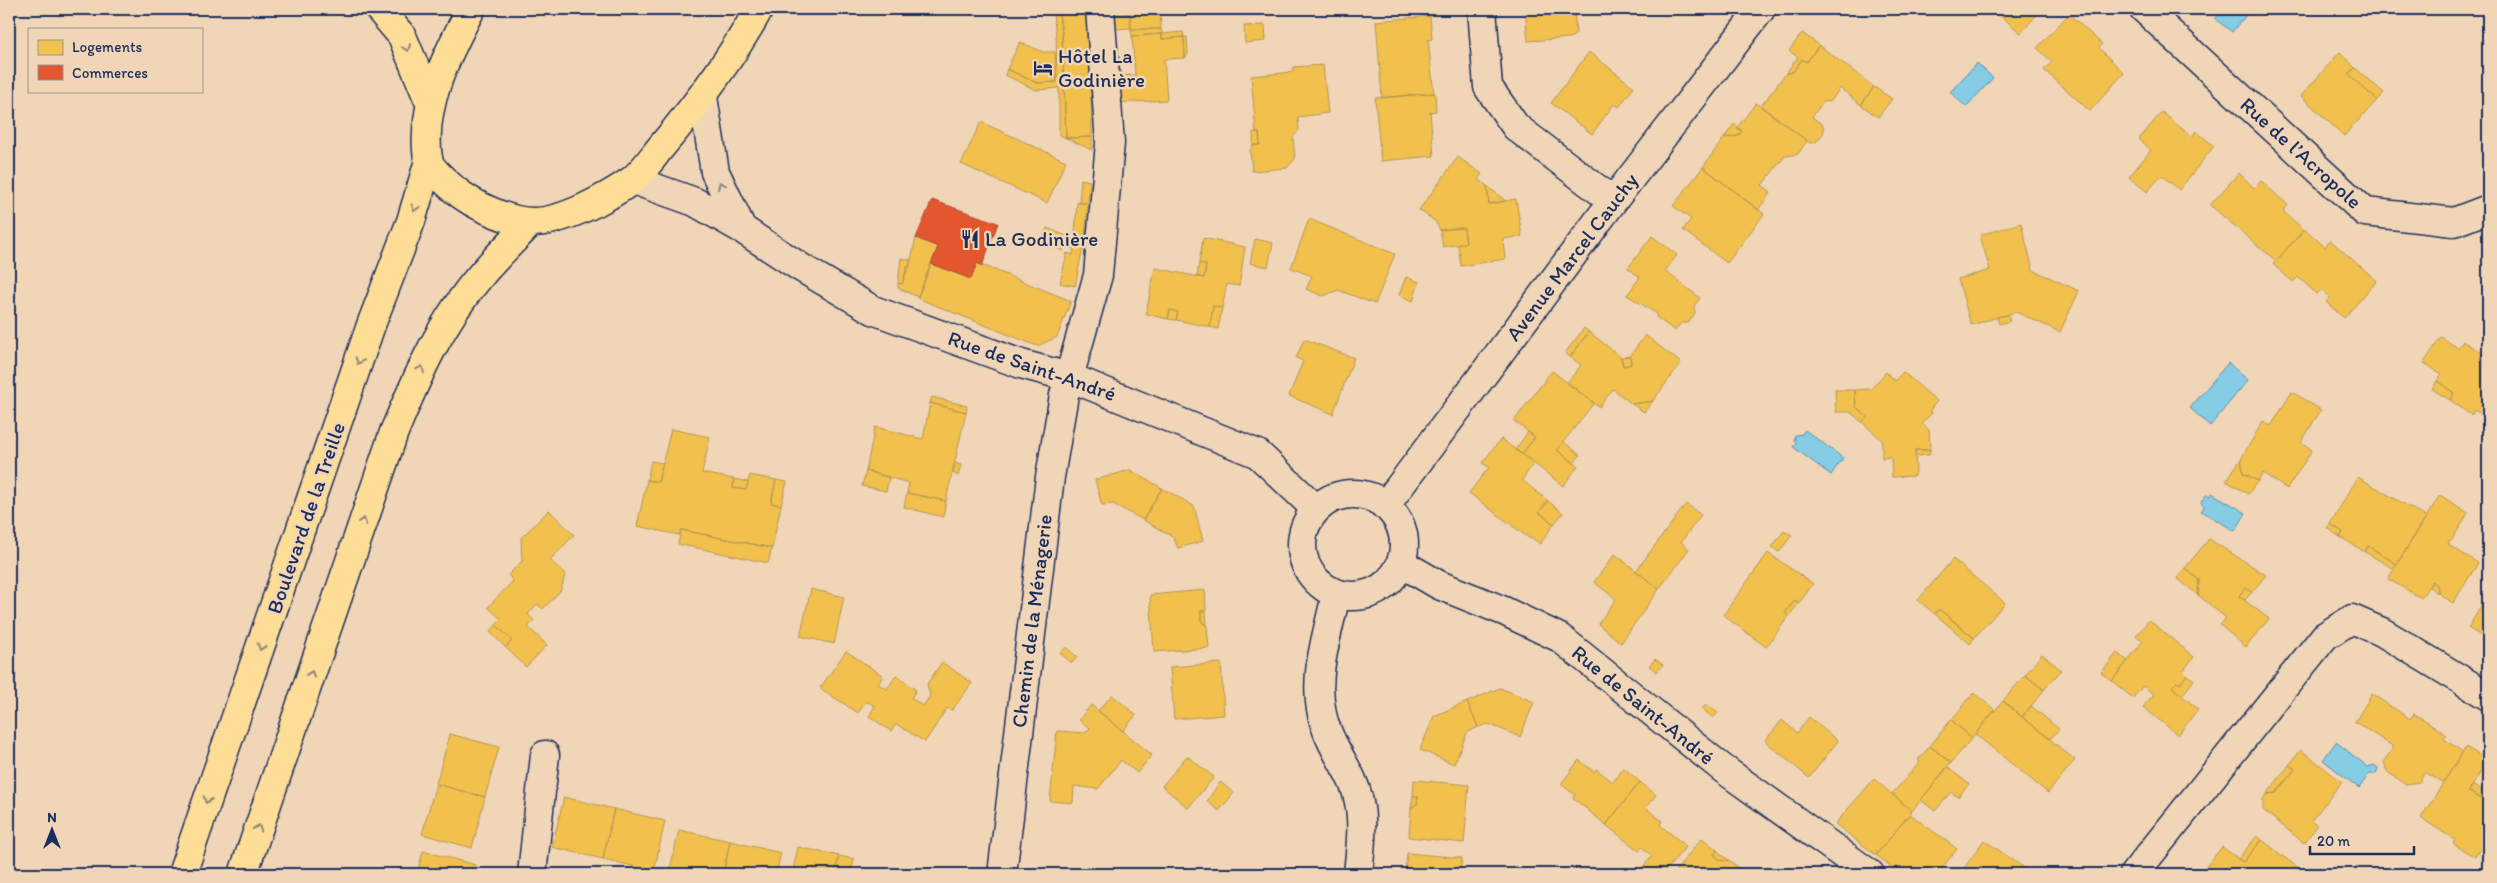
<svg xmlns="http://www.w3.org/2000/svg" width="2497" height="883" viewBox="0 0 2497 883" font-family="Itim,sans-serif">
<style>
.water{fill:#84cde4;stroke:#5a8eae}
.homes{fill:#f2c14e;stroke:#b29553}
.shops{fill:#e4572e;stroke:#a84b3c}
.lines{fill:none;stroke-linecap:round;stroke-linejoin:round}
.minor-casing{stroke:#1b2f5e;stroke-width:31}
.major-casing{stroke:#1b2f5e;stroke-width:31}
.minor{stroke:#f1d5b7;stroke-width:28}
.major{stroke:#fedd96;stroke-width:28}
.oneway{stroke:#8c867a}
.oneway2{stroke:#86828a}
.labels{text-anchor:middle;stroke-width:5;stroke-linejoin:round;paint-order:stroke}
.poi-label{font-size:21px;fill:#1b2f5e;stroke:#f1d5b7;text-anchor:start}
.street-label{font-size:21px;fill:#1b2f5e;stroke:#f1d5b7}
</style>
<rect width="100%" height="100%" fill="#f1d5b7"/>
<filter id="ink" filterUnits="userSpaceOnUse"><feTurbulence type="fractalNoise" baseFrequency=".02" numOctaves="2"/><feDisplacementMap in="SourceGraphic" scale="10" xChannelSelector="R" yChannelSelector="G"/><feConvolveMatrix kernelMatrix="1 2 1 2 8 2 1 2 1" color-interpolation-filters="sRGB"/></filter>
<g filter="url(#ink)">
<path class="water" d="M2223,9h28l-19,23 -17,-13z
M1977,63l16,15 -27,29 -16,-15z
M2228,363l20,17 -38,46 -20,-18z
M1805,430l38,28 -12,17 -38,-28 3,-4 -2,-3 1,-5 7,-1z
M2212,493l34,20 -11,18 -34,-20 3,-4 -3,-5 5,-7 4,1z
M2336,742l32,25 6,-2 4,3 -2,6h-7l-10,14 -36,-28z"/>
<path class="homes" d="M1052,9h6l4,24 4,105 -7,-3v-47l-23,2 -31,-15 2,-6 30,14 20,-1 -1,-48z
M1058,9h27l4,20 3,108 -26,1 -4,-105z
M1112,9h48l1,20h-30l-1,-15 -18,1z
M1525,9h49l2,25 -6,4 -42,3z
M1986,9h56l-21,24 -29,-24 -2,3z
M1130,14l1,14 -18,1 -1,-14z
M2069,14l33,30 -3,4 25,25 -34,38 -46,-41 8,-8 -15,-14z
M1430,16l2,23 -4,1 6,53 -52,5 -6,-77z
M1265,25l1,16 -21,2 -1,-17z
M1131,29h30l1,5 -30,2z
M1183,32l1,5 -22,2v-5z
M1802,33l17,12 -12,17 -5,-3 -9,13 -7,1 12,-16 -9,-6z
M1162,34v5l22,-2 1,21 -21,1 3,41 -49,3v-27l17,-1 -3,-39z
M1184,37h3l1,17 -3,4z
M1020,42l23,10h12l2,30 -20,1 -30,-14z
M1819,45l55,42 -13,18 -21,-17 -9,13 -8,1 -11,15 11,8 1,7 -8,10 -6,1 -49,-37 25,-33 7,-1 9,-13 5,3z
M1589,52l45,35 -15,20 -5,-3 -22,30 -41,-31z
M2340,52l15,16 -7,6 29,26 -33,36 -43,-40z
M1323,65l5,48 -30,4 1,13 -6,7 2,22 -8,9 -35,3 -2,-21 3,-5h7l-1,-12h-3l-5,-57 42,-4v-5z
M2355,68l29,25 -7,7 -29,-26z
M1874,87l18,12 -14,18 -17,-12z
M1435,93l1,18 -6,1 4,44 -53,5 -6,-63z
M1756,103l51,38 -9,13 -13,2 -23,29 9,7 -13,18 -55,-43 21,-29 14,-2 4,-5 -5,-3z
M2162,112l30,25 4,-6 18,15 -35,44 -17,-15 -15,17 -18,-15 22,-27 -12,-11z
M981,122l85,39 -19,42 -86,-39z
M1734,124l8,7 -4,5 -14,2z
M1253,132l6,1 1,12h-7z
M1092,137v13l-26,-12z
M1458,157l24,17 -4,5 9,7 2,18 27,-5 6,37 -19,3 2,20 -44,7 -3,-22 8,-1 -2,-15 -24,2 -5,-9 -16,-11z
M1703,167l61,47 -37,49 -44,-33 8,-11 -18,-13z
M2239,173l15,15 7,-7 27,24 -5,6 21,19 -28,31 -66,-56z
M1081,179l9,2 -2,22h-9z
M1487,186l19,15 -17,3z
M1077,203h11l-3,35 -10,-5z
M1309,219l86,35 -20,50 -37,-14 -15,6 -17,-7 6,-13 -21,-8z
M2021,223l12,47 46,21 -19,41 -44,-20 -45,13 -13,-46 32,-9 -10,-35z
M1047,228l22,9 -6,14 -22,-9z
M1455,228h9l2,15 -23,4 -3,-17z
M2305,229l20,18 5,-7 47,41 -33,37 -18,-16 4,-4 -9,-8 -4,4 -19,-17 -5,5 -20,-18z
M1075,233l10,5 -10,48 -15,-3 7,-30 6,2z
M1652,236l25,19 -12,16 35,27 -6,8 1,7 -7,10h-7l-6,8 -19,-14 1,-3 -30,-19 13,-18 -12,-9z
M916,238l22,9 -20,50 -20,-9v-5l4,1 5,-17 2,1z
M1203,238l42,9 -6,39 -12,-2 -5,24 -9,-2 -3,21 -34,-7 2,-8 -8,-2 -2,9 -22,-5 9,-46 49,10 2,-13 -7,-2z
M1255,239l18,4 -5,24 -18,-4z
M901,258l10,2 -9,24 -4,-1z
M977,263l94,38 -14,36 -20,9 -120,-48 14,-34 40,15z
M1199,263l7,2 -2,13 -7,-2z
M1406,277l13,5 -6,19 -14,-6z
M1213,306l9,2 -4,21 -8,-2z
M1170,310l8,2 -2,8 -8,-1z
M2008,315l2,6 -11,3 -2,-7z
M1584,328l5,4 -19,25 -5,-4z
M1589,332l32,25 2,9 8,-2 -1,-8 15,-21 36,28 -28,38 -21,3 -19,-15 -14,18 -32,-24 14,-18 -11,-8z
M2441,337l17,11 5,-7 20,13 -3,5 8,5v55l-13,-9 -4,5 -21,-15 4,-7 -17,-12 5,-7 -18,-11z
M1304,339l50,19 -21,56 -44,-18 14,-35 -7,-3z
M2483,354l5,3v7l-8,-5z
M1630,356l1,8 -8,2 -2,-9z
M1552,371l42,32 -37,47 21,16 -15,20 -41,-32 13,-17 -21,-16z
M1886,372l9,9 8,-9 34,29 -7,9 2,3 -10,10 7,7 1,20h-15l1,22 -2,4 -22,1 -1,-20 -9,1v-18l-20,-18 5,-5 -11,-10 -1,-17 16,-1z
M2437,381l17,12 -4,7 -18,-11z
M1835,390h20l1,17 11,10 -5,5 -12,-10h-14z
M2292,392l29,18 -20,32 11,8 -25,39 -24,-16 -5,8 -15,-8 -2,-14 22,-38 8,5z
M932,397l35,9 -1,6 -36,-9z
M1653,401l-9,11 -12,-8z
M930,403l36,9 -20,89 -39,-8 2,-10 -43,-12 9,-44 48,12z
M671,429l39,8 -8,36 32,6 -1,9 13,2 4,-15 26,5 -5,23 10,2 -9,43 -91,-18 -2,5 -42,-9 10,-46 11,2z
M1528,432l7,5 -13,17 -7,-4z
M1501,439l33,24 -12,17 26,21 -9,11 15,12 -14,20 -9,-7 -1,2 -61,-46 20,-26 -7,-4z
M1564,442l16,13 -6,8 -17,-13z
M1915,450h15l-1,5 -13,1z
M2241,459l2,14 15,8 -10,13 -22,-13z
M651,461l12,2 -5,19 -11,-2z
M955,463l6,2 -3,11 -5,-3z
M1130,470l32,18 -19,32 -30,-16 -11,1 -7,-25z
M866,471l23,6 -3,14 -24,-5z
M2358,477l68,40 -29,47 -29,-18 -3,6 -25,-15 3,-5 -13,-8z
M734,479l14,3 -2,8 -13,-2z
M776,480l11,2 -6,23 -10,-2z
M1162,488l32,18 9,35 -25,7 -5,-11 -30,-17z
M907,493l39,8 -3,16 -39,-10z
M2440,495l28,18 -16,27 -4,1 2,5 28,17 -25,40 -15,-10 -1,-8 -5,-4 -11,17 -33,-19z
M1548,501l15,12 -9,11 -15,-12z
M1686,504l15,11 -20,27 8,7 -30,40 -23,-18z
M549,510l25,25 -24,25 15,14 -4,16 -18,19 -6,-5 -9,10 6,7 -6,6 19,18 -21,22 -21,-20 7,-6 -16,-16 5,-6 -13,-12 25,-26 -5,-6 14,-14 -1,-23z
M2330,524l13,8 -3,5 -13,-9z
M681,530l91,18 -4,15 -90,-19z
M1784,531l8,4 -13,17 -7,-5z
M2209,539l57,36 -14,17 -7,-4 -6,8 30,23 -23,28 -26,-22 6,-7 -28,-23 1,-15 -14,-12z
M2368,546l29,18 -3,5 -29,-17z
M1768,553l45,31 -14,19 -4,-3 -10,13 4,3 -23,31 -43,-32z
M1615,554l44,35 -38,54 -23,-19 18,-25 -22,-17z
M1953,559l52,44 -31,35 -35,-29 -4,5 -17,-14z
M2185,568l14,12 -1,15 -21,-17z
M2432,581l5,4 1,8 -9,-6z
M2245,588l7,4 -7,8 -6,-4z
M811,589l33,8 -10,47 -34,-8z
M1205,590l1,21h-5v10l6,5 2,22 -55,4 -4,-57z
M2488,595v45l-20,-12z
M1795,600l4,3 -10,13 -4,-3z
M1939,609l35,29 -4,6 -35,-30z
M1201,611h5l1,15 -6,-5z
M2149,620l45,37 -11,14 4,4 -7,9 -3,-2 -5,5 26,22 -20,26 -35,-28 11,-13 -11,-8 -10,12 -21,-17 31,-40 -7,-5z
M496,625l16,16 -7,6 -15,-15z
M1066,647l11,10 -5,6 -12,-10z
M846,651l37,25 -5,8 9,5 9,-13 20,14 -5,8 12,8 7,-10 -3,-12 15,-22 30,21 -20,27 -5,-2 -22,34 -29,-18 -5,7 -22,-15 6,-10 -9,-5 -8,12 -38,-25z
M2117,653l11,8 -16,20 -11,-8z
M2042,654l19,16 -17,20 -19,-15z
M1655,659l8,6 -6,7 -8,-6z
M1221,663l3,52 -50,4 -4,-52z
M2025,675l19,15 -22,27 -19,-16z
M2187,675l7,5 -12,15 -10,-8 5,-5 3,2z
M1500,688l34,14 -14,35 -31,-13 -11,3 -11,-25z
M1974,693l21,17 -23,28 -21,-18z
M2372,694l38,25 4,-5 14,8 19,13 -3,4 19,13 -20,31 -18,-11 -6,10 -13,2 -19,-12 -3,-11 10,-14 -39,-25z
M1112,695l24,20 -13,16 -25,-20z
M2003,701l72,59 -27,33 -73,-59z
M1467,702l11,25 -11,6 -13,31 -34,-14 14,-34z
M1091,705l61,50 -15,18 -16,-13 -23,29 -24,-3 -1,17 -23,-2 7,-70 28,2 5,-5 -11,-8z
M1706,705l12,8 -5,5 -11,-9z
M2031,706l28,23 -9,10 -28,-22z
M1809,717l29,24 -29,37 -44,-37 17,-21 15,13z
M1951,720l21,18 -21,25 -21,-17z
M450,734l49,13 -14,50 -49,-13z
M1930,746l21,17 -39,48 -20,-17 28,-32 -2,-2z
M2466,747l21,13 -18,32 12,7 7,-9v46l-13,21 -22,-13 2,-4 -34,-22z
M2301,750l41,32 -31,39 6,5 -13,17 -41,-33v-11l4,-5 9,-1 19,-24 -6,-4z
M1187,756l27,21 -26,31 -26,-22z
M1579,760l15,12 2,-3 17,13 11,-14 16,14 -34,43 -33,-27 2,-3 -14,-11z
M2289,765l6,4 -19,24 -9,1z
M1947,767l22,17 -11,13 -7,-5 -16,19 -14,-11z
M1874,779l38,32 -36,44 -41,-31z
M1414,780l55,5 -5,58 -55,-6 2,-29 6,-4 1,-8h-5z
M1220,782l14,11 -15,18 -12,-10z
M1640,782l16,13 -10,13 16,13 -2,4 26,21 -23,28h-26l15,-18 -10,-9 -3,4 -33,-26z
M436,784l49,13 -13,51 -50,-14z
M2472,785l13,8 -4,6 -12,-7z
M1413,796h5l-1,8 -6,4z
M564,797l50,12 -11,50 -51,-12z
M614,809l51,12 -11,50 -51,-12z
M1910,814l47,35 -20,25h-37l-24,-19z
M679,830l51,11 -7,33h-54z
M2257,836l5,4 -19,22 -5,-3z
M1702,838l15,12 -3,5 8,6 7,-1 17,14h-73z
M1984,840l49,34h-73z
M2262,840l40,31 -3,3h-99l22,-27 21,15z
M730,841l51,12 -5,21h-53z
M798,847l41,9 -4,18h-43z
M1717,850l5,5 7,5 -7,1 -8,-6z
M423,851l53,14 -2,9h-57z
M1407,853l55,5 -2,16 -55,-1z
M839,856l15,3 -3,15h-16z"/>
<path class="shops" d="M932,200l66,23 -16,43 -5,-3 -6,16 -40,-15 7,-17 -22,-9z"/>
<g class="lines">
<g class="minor-casing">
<path id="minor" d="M1482,9l6,78 28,40 97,74
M2144,9l221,203 89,10 34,-13
M703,97l12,75 27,57
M633,180l62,22 47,27 58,38 73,43 148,54 48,13 189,77 58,55
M1302 545a51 51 0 1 1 102 0a51 51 0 1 1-102 0Z
M1385,506l228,-305 148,-192
M1401,563l38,22 65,26 56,27 162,130 148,106
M1336,594c-8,40 -23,79 -14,120 5,24 20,45 30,66 14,30 9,63 6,94
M1003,866l47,-389 14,-82 34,-120 12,-132 -10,-134
M532,874l13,-119
M2134,874l191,-238 27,-17 30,13 106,64"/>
</g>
<g class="major-casing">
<path id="major" d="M379,9l23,27 28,67
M471,9c-24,45 -51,98 -43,150 2,10 19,24 27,31 18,15 52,31 76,32 30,1 76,-24 100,-41 11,-8 21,-23 30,-34 37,-44 70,-88 98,-138
M182,874l189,-549 40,-104 18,-60
M243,874l151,-442c23,-55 47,-111 87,-157 15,-18 33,-35 50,-53"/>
</g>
<use href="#minor" class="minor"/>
<use href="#major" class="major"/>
</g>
<defs><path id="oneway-chevron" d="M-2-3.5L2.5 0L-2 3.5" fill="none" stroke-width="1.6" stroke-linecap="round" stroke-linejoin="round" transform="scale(1.25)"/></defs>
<g class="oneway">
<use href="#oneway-chevron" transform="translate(407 48) rotate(68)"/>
<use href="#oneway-chevron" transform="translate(415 208) rotate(107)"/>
<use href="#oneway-chevron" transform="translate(359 361) rotate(109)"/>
<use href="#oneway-chevron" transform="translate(421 369) rotate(-64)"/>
<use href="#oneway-chevron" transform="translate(363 521) rotate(-71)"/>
<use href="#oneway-chevron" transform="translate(261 647) rotate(109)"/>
<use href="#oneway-chevron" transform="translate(311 674) rotate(-71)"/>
<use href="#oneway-chevron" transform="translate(207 800) rotate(109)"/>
<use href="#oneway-chevron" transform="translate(258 828) rotate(-71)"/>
</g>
<use class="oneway2" href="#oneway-chevron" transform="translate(721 185) rotate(-116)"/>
</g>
<defs>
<g id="hotel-bare" transform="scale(1.5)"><path d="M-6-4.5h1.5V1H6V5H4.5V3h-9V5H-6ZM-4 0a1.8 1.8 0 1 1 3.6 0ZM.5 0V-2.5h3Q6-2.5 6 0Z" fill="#1b2f5e" stroke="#f1d5b7" stroke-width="2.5" paint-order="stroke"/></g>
<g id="restaurant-bare" transform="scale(1.5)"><path d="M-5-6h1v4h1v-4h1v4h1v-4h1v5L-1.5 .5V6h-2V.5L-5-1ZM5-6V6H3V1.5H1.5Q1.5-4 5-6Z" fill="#1b2f5e" stroke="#f1d5b7" stroke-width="2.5" paint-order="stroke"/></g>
</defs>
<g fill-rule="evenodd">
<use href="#hotel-bare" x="1043" y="68"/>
<use href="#restaurant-bare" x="970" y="239"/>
</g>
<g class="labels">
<g class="poi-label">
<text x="1058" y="63">Hôtel La<tspan x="1058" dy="24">Godinière</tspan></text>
<text x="985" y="246">La Godinière</text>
</g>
<g class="street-label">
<text transform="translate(2301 153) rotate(42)" y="7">Rue de l’Acropole</text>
<text transform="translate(1572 257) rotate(-53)" y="7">Avenue Marcel Cauchy</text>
<text transform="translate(1032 366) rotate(19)" y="7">Rue de Saint-André</text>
<text transform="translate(306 518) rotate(-71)" y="7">Boulevard de la Treille</text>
<text transform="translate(1032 621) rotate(-83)" y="7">Chemin de la Ménagerie</text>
<text transform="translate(1643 705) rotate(39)" y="7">Rue de Saint-André</text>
</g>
</g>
<rect width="2497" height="883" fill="none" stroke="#f1d5b7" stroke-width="30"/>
<rect x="15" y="15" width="2467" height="853" fill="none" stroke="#1b2f5e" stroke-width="2" filter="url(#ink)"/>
<rect x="28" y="28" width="175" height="65" fill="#f1d5b7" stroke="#9b9393"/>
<rect x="38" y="40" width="25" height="15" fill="#f2c14e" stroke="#9b9393"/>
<text x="72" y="52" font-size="15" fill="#1b2f5e">Logements</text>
<rect x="38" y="65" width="25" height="15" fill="#e4572e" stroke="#9b9393"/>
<text x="72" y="78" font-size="15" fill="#1b2f5e">Commerces</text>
<g transform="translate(52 830)" stroke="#f1d5b7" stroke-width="4" paint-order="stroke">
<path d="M0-4L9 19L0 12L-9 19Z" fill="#1b2f5e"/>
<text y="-8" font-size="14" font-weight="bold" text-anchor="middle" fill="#1b2f5e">N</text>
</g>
<path d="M2310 846v8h104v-8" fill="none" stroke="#1b2f5e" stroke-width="2.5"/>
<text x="2317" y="846" font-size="15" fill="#1b2f5e" stroke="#f1d5b7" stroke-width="4" paint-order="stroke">20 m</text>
</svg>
